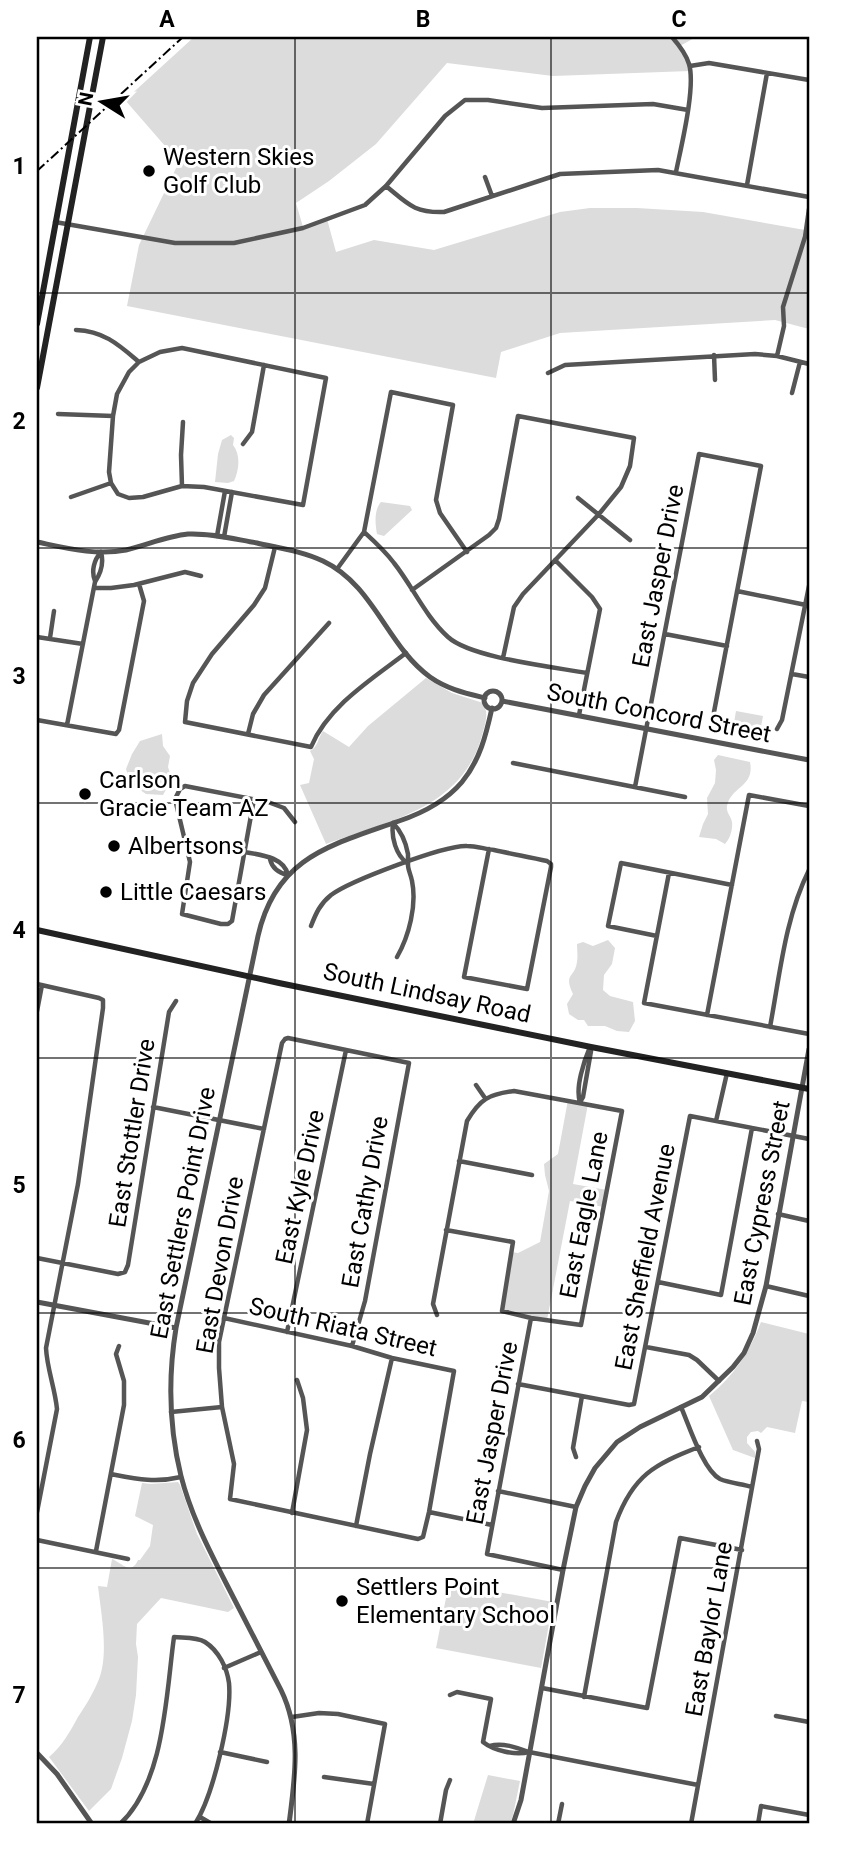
<svg xmlns="http://www.w3.org/2000/svg" width="846" height="1861" viewBox="0 0 846 1861" font-family="Roboto,sans-serif">
<style>
.green{fill:#dcdcdc}
.lines{fill:none;stroke-linecap:round;stroke-linejoin:round}
.minor{stroke:#555;stroke-width:4.5}
.tertiary{stroke:#555;stroke-width:5}
.secondary{stroke:#222;stroke-width:6}
.rail{stroke:#000;stroke-width:2;stroke-dasharray:10 3.5 2 3.5;stroke-linecap:butt}
.grid{fill:none;stroke:#000;stroke-width:2;stroke-opacity:0.55}
.poi-dot{fill:#000;stroke:#fff;stroke-width:2.5}
.labels{text-anchor:middle;stroke-width:6;stroke-linejoin:round;paint-order:stroke}
.poi-label{font-size:24px;fill:#000;stroke:#fff;text-anchor:start}
.street-label{font-size:24px;fill:#000;stroke:#fff}
.neatline{fill:none;stroke:#000;stroke-width:2.5}
.grid-label{font-size:23px;text-anchor:middle;font-weight:bold;fill:#000}
</style>
<rect width="100%" height="100%" fill="#fff"/>
<path class="green" d="M194,37h502l-16,9 10,25 -137,5 -106,-13 -71,81 -47,37 -33,22 7,24 24,-8 9,33 38,-12 60,10 126,-38 30,-4h47l66,4 102,18 4,-12v111l-34,-9 -215,13 -59,19 -5,26 -369,-72 12,-61 40,-83 -54,-62z
M231,435l3,3 -1,7c8,10 6,25 1,36l-6,2 -13,-1 3,-28 4,-14z
M381,502l29,4 2,4 -28,26 -7,-2c-2,-11 -3,-24 4,-32z
M426,678l26,15 31,10c7,11 1,24 -2,36 -21,70 -95,83 -155,105l-26,-59 9,-2 5,-24 -4,-8c8,-4 8,-13 13,-20l26,16 19,-21z
M736,711l27,5 -4,22 -27,-4z
M162,734l1,12 7,10 -2,11 4,12 -9,16 -17,-1 -16,-11 -4,-14 6,-15 8,-13z
M718,755l32,7c5,25 -19,24 -23,44 -1,7 4,10 5,16 1,7 -2,17 -7,22l-9,-5 -17,-2 4,-13 5,-10 -1,-16 8,-15 1,-13 -2,-10z
M608,940l7,8 -3,16 -8,11 -1,15 7,6 23,6 2,19 -6,11 -12,-1 -12,-5h-17l-4,-6h-6l-9,-6 -2,-10 6,-10c-10,-21 2,-16 4,-32 1,-6 0,-13 0,-18l6,-2 10,4z
M568,1100l20,4 -15,80 34,6 -3,17 -34,-6 -23,119 -45,-9 9,-59 7,1 22,-11 9,-51 -4,-16 -1,-11 14,-10z
M761,1322l48,12v68l-7,-1 -7,32 -28,-6 -6,6 -3,-2 -7,1 -4,5v6l8,9v6l-22,-8 -24,-54c25,-20 41,-45 52,-74z
M178,1482l2,3 17,49 37,74 -6,4 -67,-14 -24,26 -1,20 2,13 -2,38 -4,26 -10,37 -11,31 -22,22 -40,-54c13,-11 21,-25 29,-40 8,-12 16,-25 21,-38 10,-26 2,-66 -1,-93l9,1 5,-28c10,4 19,17 26,1h2l10,-14 3,-21 -18,-9 7,-33 9,1z
M449,1583l104,19 -12,66 -105,-20z
M488,1775l32,6 -7,34 -3,9h-37z"/>
<g class="lines">
<path class="minor" d="M672,37c7,8 14,17 17,27 7,23 -8,83 -13,108
M690,66l19,-3 100,17
M485,177l7,19
M747,185l20,-112
M386,186c22,18 28,27 58,26l116,-38 98,-4 151,27
M55,222l120,21h59l69,-15 62,-23 21,-19 59,-70 20,-16h23l54,8 111,-4 35,6
M76,330c28,1 43,15 63,32
M182,348l144,30 -23,127 -99,-18 -22,-1 -39,11 -14,1 -11,-4 -7,-11 -2,-11 4,-56 4,-22 12,-22 10,-10 21,-10z
M714,355l1,25
M777,356l7,-30 -1,-19 22,-70 4,-28
M548,373l17,-8 190,-11 22,2 32,8
M792,393l8,-31
M58,414l55,2
M243,444l9,-12 12,-67
M182,486l-1,-31 2,-33
M71,497l40,-14
M578,498l52,42
M364,532c11,10 21,19 30,31 19,24 31,53 54,74 23,21 106,30 139,36
M217,536l8,-45
M224,537l8,-45
M275,547l-10,41 -11,17 -42,49 -19,29 -6,18 -2,21 126,25c17,-41 61,-68 95,-94
M555,560l37,37 8,12 -21,106
M337,569l27,-37 27,-140 62,13 -17,95 4,13 27,39
M95,581c-4,-10 -1,-21 6,-29
M94,588h17l23,-3 51,-13 16,4
M412,590l77,-55 7,-7 3,-9 19,-103 116,22 -4,28 -9,21 -22,27 -76,80 -9,13 -11,51
M737,591l69,14
M665,634l62,12
M37,637l46,7
M50,638l4,-27
M792,674l17,3
M37,720l79,14 3,-4 25,-129 -5,-17
M67,725l28,-143c6,-9 9,-19 6,-30
M777,729l5,-9 27,-134
M248,734l5,-20 11,-19 65,-72
M513,763l172,34
M635,787l64,-333 62,12 -47,246
M254,799l-22,122 -4,3h-7l-39,-10 8,-52 -15,-63 5,-10 5,-3 83,16 16,6 11,14
M393,823c8,8 13,20 15,31 0,0 0,10 0,11 0,5 3,10 4,16 5,24 -3,55 -15,76
M393,824c-2,13 3,31 14,39
M245,852c16,3 39,5 43,23
M270,859c2,9 9,14 18,16
M669,873l-25,130 165,31
M311,926c5,-13 9,-22 20,-31 19,-14 113,-50 136,-49 9,0 18,3 27,4 18,4 35,7 53,11l4,3v3l-24,122 -63,-12 25,-128
M657,936l-49,-10 13,-63 111,22
M37,984l62,14 4,2v8l-25,176 -32,164c1,21 9,40 11,61l-20,103
M37,1011l5,-26
M707,1015l42,-220 60,11
M770,1027c10,-53 15,-109 39,-157
M476,1085l9,13
M580,1102c-5,-14 4,-41 10,-55
M580,1102l3,-5 8,-46
M153,1107l111,22
M716,1121l11,-48
M459,1161l73,14
M778,1214l31,7
M37,1258l81,16 7,-2 3,-7 41,-253 7,-11
M658,1282l63,13 31,-167
M766,1286l43,10
M437,1315l-4,-11 34,-183c13,-22 22,-27 47,-30l108,20 -41,214 -50,-7 -29,-7 11,-69 -67,-12
M224,1318l128,28 40,12 62,13 -25,141 -6,25 -5,2 -188,-40 4,-35 -12,-57 -3,-39v-26l5,-24 58,-275 3,-4 3,-1 121,25 -44,238 -13,45
M531,1318l-44,236 76,16
M287,1332l59,-282
M646,1347l43,8 8,5 22,21
M518,1384l111,21 5,-1 56,-288 119,23
M681,1407c8,18 22,63 39,72 9,4 22,5 32,8
M171,1412l51,-5
M576,1457l-3,-9 9,-52
M111,1474c26,5 44,9 70,3
M498,1491l78,16
M429,1512l63,13
M292,1513l15,-83 -4,-32 -6,-18
M356,1526l14,-72 22,-96
M37,1540l91,19
M96,1551l28,-146v-24l-8,-27 3,-8
M224,1668l37,-16
M542,1688l105,20 33,-170 62,12
M450,1695l7,-3 34,7 -8,43c10,8 32,14 46,10
M584,1697l32,-175c17,-46 38,-58 83,-75
M776,1716l33,6
M292,1717l27,-4 19,1 47,10 -18,100
M490,1746c12,-4 28,2 39,6l169,33
M220,1752l47,10
M324,1777l50,7
M200,1817l12,7
M120,1824c45,-42 46,-130 54,-187 10,1 23,0 31,5 14,9 22,26 24,41 3,33 -16,113 -34,141
M440,1824l6,-34 4,-10
M558,1824l4,-20
M691,1824l68,-375 -2,-8
M758,1824l3,-18 48,9"/>
<path class="tertiary" d="M37,542c29,6 59,14 89,8 21,-5 41,-14 62,-16 23,-1 46,5 69,9 22,5 45,8 66,18 51,24 64,85 107,116 17,12 35,16 55,21
M484 700a9 9 0 1 1 18 0a9 9 0 1 1-18 0Z
M502,701l307,59
M37,1302l139,26
M37,1753l20,21 35,50
M289,1824c6,-46 13,-91 -8,-134 -18,-35 -36,-70 -54,-105 -18,-35 -36,-70 -46,-109 -12,-49 -13,-99 -5,-148l82,-392c18,-80 74,-91 141,-115 24,-8 46,-19 63,-39 18,-22 24,-47 30,-74
M513,1824l8,-24 42,-230 13,-63 9,-21 10,-18 22,-26 23,-15 62,-30 31,-30 11,-14 9,-20 13,-47 43,-237"/>
<path class="secondary" d="M37,324l53,-287
M37,388l66,-351
M37,930l242,53 312,64 218,42"/>
<path class="rail" d="M37,171l146,-134"/>
</g>
<path class="grid" d="M295,37v1787M551,37v1787M37,293h772M37,548h772M37,803h772M37,1058h772M37,1313h772M37,1568h772"/>
<g class="poi-dot">
<circle cx="149" cy="171" r="7"/>
<circle cx="85" cy="794" r="7"/>
<circle cx="114" cy="846" r="7"/>
<circle cx="106" cy="892" r="7"/>
<circle cx="342" cy="1601" r="7"/>
</g>
<g class="labels">
<g class="poi-label">
<text x="163" y="165">Western Skies<tspan x="163" dy="28">Golf Club</tspan></text>
<text x="99" y="788">Carlson<tspan x="99" dy="28">Gracie Team AZ</tspan></text>
<text x="128" y="854">Albertsons</text>
<text x="120" y="900">Little Caesars</text>
<text x="356" y="1595">Settlers Point<tspan x="356" dy="28">Elementary School</tspan></text>
</g>
<g class="street-label">
<text transform="translate(658 576) rotate(-79)" y="8">East Jasper Drive</text>
<text transform="translate(659 713) rotate(11)" y="8">South Concord Street</text>
<text transform="translate(427 993) rotate(12)" y="8">South Lindsay Road</text>
<text transform="translate(132 1133) rotate(-81)" y="8">East Stottler Drive</text>
<text transform="translate(300 1187) rotate(-78)" y="8">East Kyle Drive</text>
<text transform="translate(365 1202) rotate(-80)" y="8">East Cathy Drive</text>
<text transform="translate(762 1203) rotate(-79)" y="8">East Cypress Street</text>
<text transform="translate(183 1213) rotate(-79)" y="8">East Settlers Point Drive</text>
<text transform="translate(584 1215) rotate(-79)" y="8">East Eagle Lane</text>
<text transform="translate(645 1257) rotate(-79)" y="8">East Sheffield Avenue</text>
<text transform="translate(220 1265) rotate(-80)" y="8">East Devon Drive</text>
<text transform="translate(343 1327) rotate(13)" y="8">South Riata Street</text>
<text transform="translate(492 1433) rotate(-79)" y="8">East Jasper Drive</text>
<text transform="translate(709 1629) rotate(-80)" y="8">East Baylor Lane</text>
</g>
</g>
<rect width="846" height="1861" fill="none" stroke="#ffffff" stroke-width="77"/>
<g transform="translate(102 102) rotate(281)" stroke="#ffffff" stroke-width="5" paint-order="stroke">
<path d="M0-5L12 26L0 18L-12 26Z" fill="#000000"/>
<text y="-10" font-size="19" font-weight="bold" text-anchor="middle" fill="#000000">N</text>
</g>
<rect x="38" y="38" width="770" height="1784" class="neatline"/>
<g class="grid-label">
<text x="167" y="27">A</text>
<text x="423" y="27">B</text>
<text x="679" y="27">C</text>
<text x="19" y="174">1</text>
<text x="19" y="429">2</text>
<text x="19" y="684">3</text>
<text x="19" y="938">4</text>
<text x="19" y="1193">5</text>
<text x="19" y="1448">6</text>
<text x="19" y="1703">7</text>
</g>
</svg>
